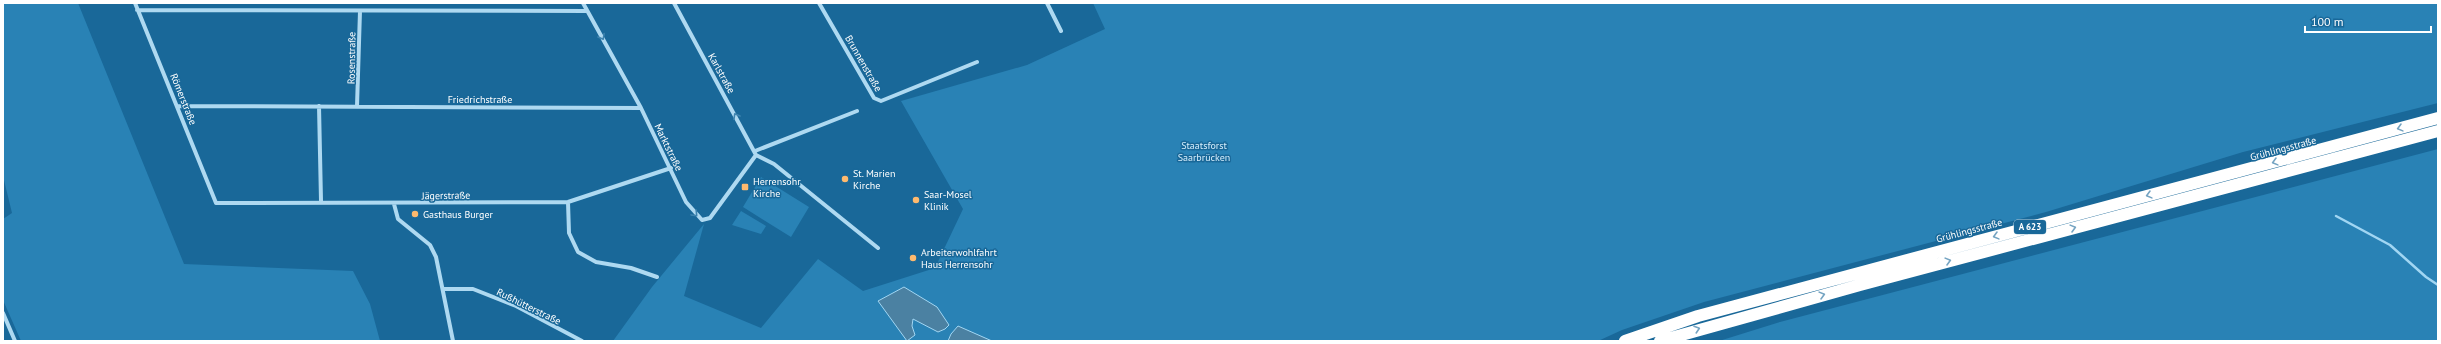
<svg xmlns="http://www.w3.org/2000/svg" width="2441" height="344" viewBox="0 0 2441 344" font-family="'PT Sans',sans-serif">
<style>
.green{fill:#2982b5}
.water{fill:#4b81a2;stroke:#a1d6f3}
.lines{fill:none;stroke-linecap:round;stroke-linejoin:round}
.stream{stroke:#a1d6f3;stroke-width:2.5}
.minor{stroke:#aed9f1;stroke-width:4}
.motorway{stroke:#fff;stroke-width:12}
.oneway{stroke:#3e84af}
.oneway2{stroke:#75a4c2}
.poi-dot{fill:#ffba6e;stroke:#196899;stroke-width:1.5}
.labels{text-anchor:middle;stroke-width:3;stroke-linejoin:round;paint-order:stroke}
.shield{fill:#196899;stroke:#bad2e0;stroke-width:1}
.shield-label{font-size:9px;font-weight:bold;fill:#fff}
.street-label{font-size:10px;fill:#fff;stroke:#196899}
.park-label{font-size:10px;fill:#d5eefc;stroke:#196899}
.poi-label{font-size:10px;fill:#fff;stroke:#196899;text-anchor:start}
</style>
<rect width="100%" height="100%" fill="#196899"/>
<path class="green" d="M3,3h75l106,261 169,7 17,33 10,37h-359l-18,-41v-81l9,-6 -9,-37z
M1093,3h1345v100l-195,49 -197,60 -342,90 -82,28 -24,11h-985l39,-54 52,-63 -20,72 77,32 57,-69 45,32 72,-23 28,-59 -62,-108 126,-36 78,-36z
M2438,149v192h-719l61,-19z
M761,177l48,30 -18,30 -48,-30z
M741,211l25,15 -5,8 -29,-9z"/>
<path class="water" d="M904,287l33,20 12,18 -4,4 -7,3 -25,-13 -1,7 3,9 -8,6 -29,-40z
M958,326l34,15h-44l3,-7z"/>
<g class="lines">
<path class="stream" d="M2336,216l54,29 36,32 12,8"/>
<path class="minor" d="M135,3l81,200 352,-1 103,-34
M583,3l58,105 45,94 16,18 8,-2 46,-63
M674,3l82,152
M819,3l55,95 7,3 96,-39
M1047,3l14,28
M137,10l450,1
M178,106l463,2
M319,106l2,95
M357,106l3,-95
M755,151l102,-40
M756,155l18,9 104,84
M568,202l1,31 9,19 18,10 35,6 26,9
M394,204l4,15 32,26 6,12 17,84
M443,289h30l43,17 66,35
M3,313l12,28"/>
<path class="motorway" d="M1625,341l73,-25 740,-198
M1660,341l200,-56 578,-154"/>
</g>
<defs><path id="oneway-chevron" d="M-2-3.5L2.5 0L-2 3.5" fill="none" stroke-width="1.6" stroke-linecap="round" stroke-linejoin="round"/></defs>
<g class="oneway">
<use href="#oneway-chevron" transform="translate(602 37) rotate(61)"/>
<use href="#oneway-chevron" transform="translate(736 116) rotate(-119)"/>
<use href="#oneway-chevron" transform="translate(695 214) rotate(47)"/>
</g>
<g class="oneway2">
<use href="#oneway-chevron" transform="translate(2400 128) rotate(165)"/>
<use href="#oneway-chevron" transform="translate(2275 162) rotate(165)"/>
<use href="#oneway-chevron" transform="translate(2149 195) rotate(165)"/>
<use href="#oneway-chevron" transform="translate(2073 228) rotate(-15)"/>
<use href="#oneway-chevron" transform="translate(1996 236) rotate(165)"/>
<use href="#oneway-chevron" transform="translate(1948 261) rotate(-15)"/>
<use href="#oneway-chevron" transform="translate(1822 295) rotate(-15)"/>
<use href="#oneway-chevron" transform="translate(1697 329) rotate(-18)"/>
</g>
<g class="poi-dot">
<circle cx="845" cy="179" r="4"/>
<rect x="741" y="183" width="8" height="8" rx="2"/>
<circle cx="916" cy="200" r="4"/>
<circle cx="415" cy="214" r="4"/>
<circle cx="913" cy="258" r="4"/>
</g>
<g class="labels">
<rect class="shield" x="2014" y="220" width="32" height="14" rx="3"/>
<g class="shield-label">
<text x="2030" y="230">A 623</text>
</g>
<g class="street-label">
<text transform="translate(351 58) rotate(-89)" y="4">Rosenstraße</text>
<text transform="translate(864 63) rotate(60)" y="4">Brunnenstraße</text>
<text transform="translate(722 73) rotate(61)" y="4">Karlstraße</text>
<text transform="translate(184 99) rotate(68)" y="4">Römerstraße</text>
<text x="480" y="103">Friedrichstraße</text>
<text transform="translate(669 147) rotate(64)" y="4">Marktstraße</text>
<text transform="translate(2283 148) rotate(-15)" y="4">Grühlingsstraße</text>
<text transform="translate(446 195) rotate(-1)" y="4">Jägerstraße</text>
<text transform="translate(1969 230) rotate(-15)" y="4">Grühlingsstraße</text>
<text transform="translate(529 306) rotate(26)" y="4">Rußhütterstraße</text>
</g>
<g class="park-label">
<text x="1204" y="149">Staatsforst<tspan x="1204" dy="12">Saarbrücken</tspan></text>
</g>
<g class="poi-label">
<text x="853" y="177">St. Marien<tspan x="853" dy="12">Kirche</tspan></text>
<text x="753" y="185">Herrensohr<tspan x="753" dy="12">Kirche</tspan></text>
<text x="924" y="198">Saar-Mosel<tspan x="924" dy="12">Klinik</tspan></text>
<text x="423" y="218">Gasthaus Burger</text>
<text x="921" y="256">Arbeiterwohlfahrt<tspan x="921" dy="12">Haus Herrensohr</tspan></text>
</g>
</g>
<rect width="2441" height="344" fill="none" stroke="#ffffff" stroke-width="8"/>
<path d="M2305 26v6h126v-6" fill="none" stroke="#ffffff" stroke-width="2"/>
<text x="2311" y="26" font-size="12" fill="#ffffff" stroke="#196899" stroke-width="3" paint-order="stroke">100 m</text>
</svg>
